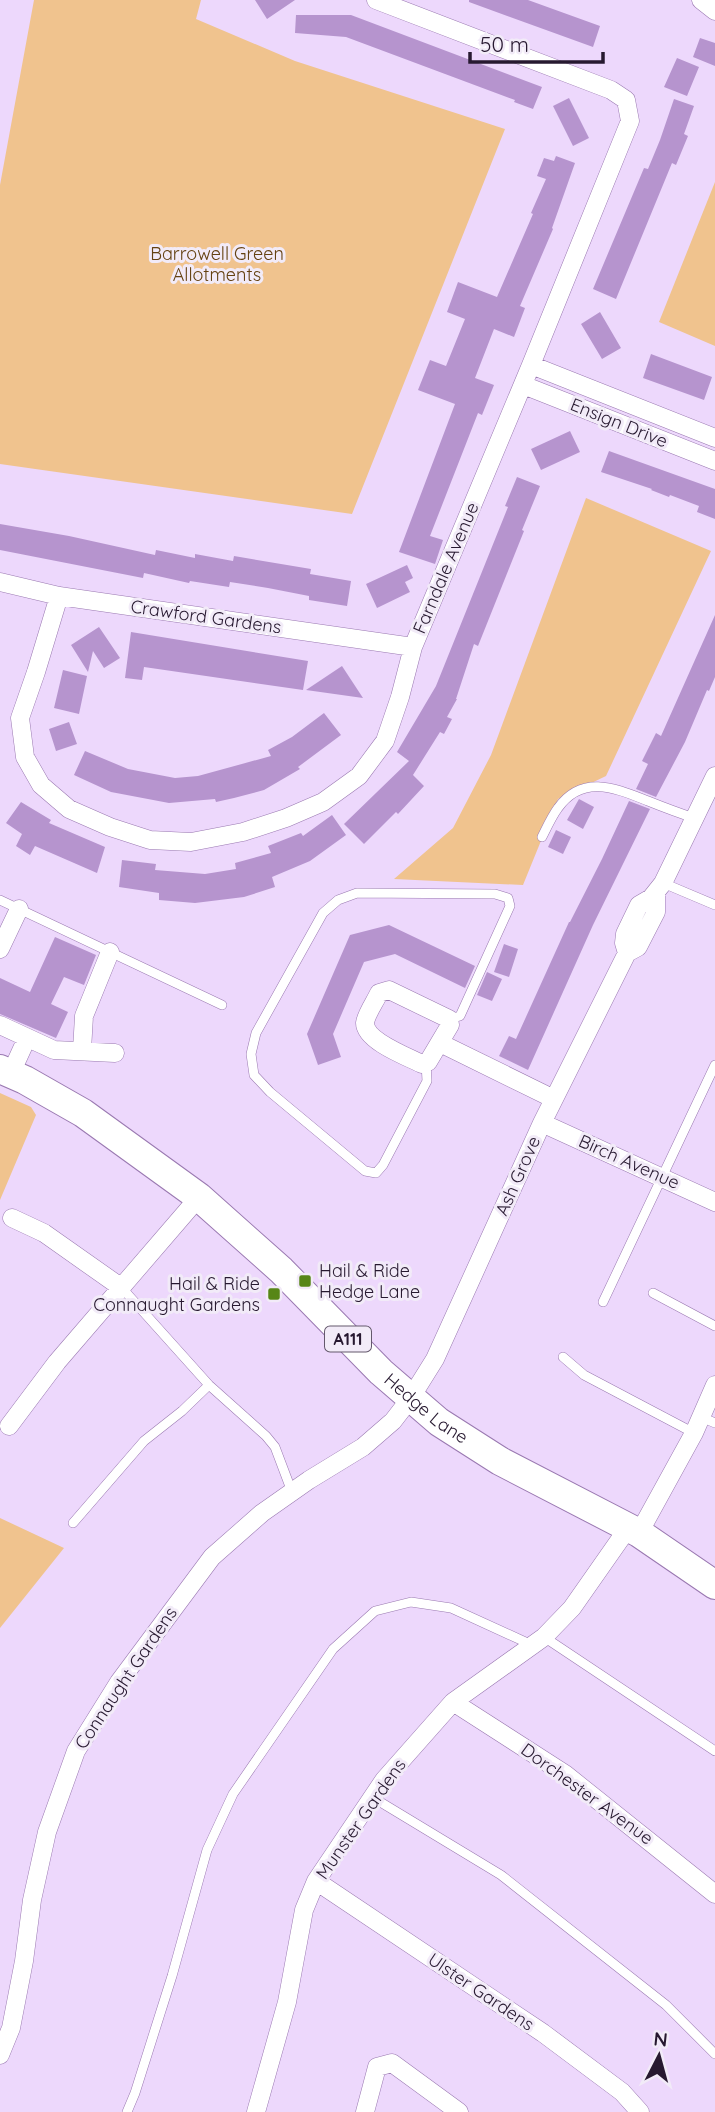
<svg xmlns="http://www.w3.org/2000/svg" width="715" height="2112" viewBox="0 0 715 2112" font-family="Quicksand,sans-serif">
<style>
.green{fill:#f0c38e}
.building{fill:#b694ce}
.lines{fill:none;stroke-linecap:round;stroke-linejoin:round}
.lane-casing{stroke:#9a79b1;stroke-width:10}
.street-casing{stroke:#9a79b1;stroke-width:19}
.primary-casing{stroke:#9a79b1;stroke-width:30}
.lane{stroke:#fff;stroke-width:9}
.street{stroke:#fff;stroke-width:18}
.primary{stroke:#fff;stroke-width:28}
.poi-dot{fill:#578617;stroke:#f2ebf8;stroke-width:2.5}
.labels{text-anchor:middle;stroke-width:6;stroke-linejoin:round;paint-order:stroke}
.shield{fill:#f2ebf8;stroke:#64586c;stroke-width:2}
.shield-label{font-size:16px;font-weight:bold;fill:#271930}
.park-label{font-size:18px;fill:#644111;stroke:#f2ebf8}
.street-label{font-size:18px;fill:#271930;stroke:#f2ebf8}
.poi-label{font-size:18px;fill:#271930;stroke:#f2ebf8;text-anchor:start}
</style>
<rect width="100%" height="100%" fill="#edd8fc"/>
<path class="green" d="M34,0h167l-5,19 99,42 210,68 -153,385 -352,-50v-279z
M715,182v164l-56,-24z
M586,498l125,53 -105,225 -48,23 -35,86 -129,-6 59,-51 38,-73z
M0,1093l31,14 5,8 -36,85z
M0,1518l64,30 -64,80z"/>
<path class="building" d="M255,0h40l-28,19z
M469,0h59l72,26 -7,21 -124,-45z
M296,15h55l191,72 -9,22 -19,-7 1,-2 -169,-63 -51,-4z
M700,38l15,5v23l-22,-9z
M677,58l22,9 -12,29 -23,-9z
M569,98l20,40 -16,8 -20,-40z
M674,99l20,7 -10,28 4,2 -12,29 -4,-2 -56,136 -23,-10 51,-121 4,1 12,-29z
M556,156l19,7 -23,65 1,1 -33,77 5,2 -11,29 -20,-8 -19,49 19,7 -12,30 -4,-2 -48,123 13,4 -8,24 -36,-12 56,-148 -37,-14 12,-30 16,6 19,-47 -18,-7 11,-30 39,15 36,-83 -2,-1 15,-34 -9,-3 7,-18 10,3z
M600,312l21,36 -19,11 -21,-35z
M651,354l61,23 -8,23 -61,-22z
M570,431l10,21 -39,18 -10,-21z
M609,451l106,38v30l-18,-7 2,-6 -29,-11 -1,2 -18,-7 1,-1 -51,-17z
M517,477l23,9 -18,44 2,1 -46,115 -4,-2 -18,55h1l-10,18 5,2 -8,15 -4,-2 -27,43 11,11 -26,28 -2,-2 -32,32 -20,-20 65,-63 -12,-9 39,-66 72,-179 -3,-1z
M0,524l69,12 86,19 1,-5 39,8v-4l38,7 1,-5 77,13 -1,5 41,7 -4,25 -38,-6v-4l-41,-8 -38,-6 -1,5 -39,-6 -1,2 -45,-10 -1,5 -143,-28z
M407,565l6,13 -8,4 5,10 -33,16 -11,-24z
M715,615v62l-6,14 -2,-1 -22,52 -29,55 -20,-8 12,-25 -6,-3 14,-28 5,3z
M99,627l21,31 -16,10 -11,-17 -5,21 -17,-27z
M131,632l177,29 -5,29 -159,-23 -2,13 -17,-2z
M342,666l21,32 -57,-8z
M63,670l24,6 -8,38 -25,-6z
M324,713l17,22 -43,32 2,2 -36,21 -30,8 -18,4 -1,-3 -46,4 -58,-11 -37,-17 11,-24 43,18 47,9 23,-2 73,-20 -3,-6 24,-13z
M69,722l8,22 -21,7 -7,-22z
M579,799l15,8 -11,22 -16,-9z
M629,801l21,8 -57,116 -65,145 -29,-14 10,-20 7,3 53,-117h1l32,-63z
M21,802l30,18 -2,3 56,24 -8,26 -62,-27 -5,9 -14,-9 6,-12 -16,-11z
M332,815l14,20 -36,26 -38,16 3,10 -31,10 -49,6 -36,-3v-7l-40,-6 3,-27 34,4 -1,6 50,4 31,-5 -1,-6 36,-10 -3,-7 33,-13 2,3z
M556,830l15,7 -8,17 -15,-7z
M389,925l86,41 -10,22 -70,-34 -31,8 -31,72 8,23 -23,8 -11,-31 43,-99z
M55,937l41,18 -12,30 -20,-8 -13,27 17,8 -12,26 -56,-24v-36l30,14z
M504,944l14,5 -9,28 -15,-5z
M487,972l15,7 -10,22 -15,-6z"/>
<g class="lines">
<g class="lane-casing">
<path id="lane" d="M542,837c5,-10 10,-21 16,-29 25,-35 59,-19 90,-7 15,6 31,12 46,17
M663,883l52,22
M0,900l222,105
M426,1063l1,18 -44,84 -7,8 -11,-2 -95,-79 -16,-17 -3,-21 5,-21 67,-120 15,-13 19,-7 138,1 13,4 2,8 -50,110 -11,3
M122,1288l87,97 57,51 9,11 17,45
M653,1293l62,33
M603,1302l112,-237
M563,1357l21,18 110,58
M701,1417l14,6
M73,1523l71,-82 38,-30 27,-26
M544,1637l171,114
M372,1797l129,78 165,130 49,49
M127,2112l8,-19 37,-117 35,-126 26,-56 100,-145 42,-38 36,-9 40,6 81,37"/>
</g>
<g class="street-casing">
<path id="street" d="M701,0l14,11
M531,365l184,73
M523,385l192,76
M0,582l59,14 354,51
M59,596l-23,76 -16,46 5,39 16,28 28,24 41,18 40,13 41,2 52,-10 43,-14 37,-16 36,-26 26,-35 15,-44 13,-50 118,-282 99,-244 -4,-21 -15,-10 -235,-90
M656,892v20l-18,35 -11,6 -3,-10 1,-9 14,-29 12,-7 12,-15 52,-107
M0,949l19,-40
M389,990l60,29 1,6 -22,37 -6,2c-14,-7 -57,-23 -57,-41 1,-9 10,-21 14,-30z
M0,1025l54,25 61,3
M440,1043l114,56
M82,1050l2,-34 26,-64
M11,1073l16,-35
M542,1123l173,79
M12,1218l32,15 78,55
M9,1426l48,-64 142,-165
M639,1533l55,-100 21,-48
M453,1702l112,72 150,120
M316,1881l227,152 79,59 18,20
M0,2055l11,-27 13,-67 8,-61 15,-68 29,-81 43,-69 93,-125 50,-44 47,-33 54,-33 30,-26 17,-22 25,-40 107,-236 85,-170
M256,2112l31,-110 17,-92 12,-29 68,-101 69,-78 91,-65 28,-29 56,-80
M365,2112l12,-45 15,-4 67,49"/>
</g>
<g class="primary-casing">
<g id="primary">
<path id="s1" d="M0,1069l25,11 58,33 116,84 82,73 100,102 58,50 61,39 139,72 76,52"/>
</g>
</g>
<use href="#lane" class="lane"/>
<use href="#street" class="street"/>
<use href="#primary" class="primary"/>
</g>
<g class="poi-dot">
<rect x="298" y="1274" width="14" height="14" rx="3.5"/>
<rect x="267" y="1287" width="14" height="14" rx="3.5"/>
</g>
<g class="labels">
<rect class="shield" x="325" y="1326.5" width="46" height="25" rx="5"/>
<g class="shield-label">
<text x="348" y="1345">A111</text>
</g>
<g class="park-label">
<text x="217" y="260">Barrowell Green<tspan x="217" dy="21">Allotments</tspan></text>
</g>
<g class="street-label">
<text transform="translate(619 423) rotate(22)" y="6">Ensign Drive</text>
<text transform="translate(446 568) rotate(-67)" y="6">Farndale Avenue</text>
<text transform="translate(206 617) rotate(8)" y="6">Crawford Gardens</text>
<text transform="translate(629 1162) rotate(24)" y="6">Birch Avenue</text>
<text transform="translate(518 1176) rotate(-66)" y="6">Ash Grove</text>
<text dy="6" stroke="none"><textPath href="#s1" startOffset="548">Hedge Lane</textPath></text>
<text transform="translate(126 1678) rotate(-56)" y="6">Connaught Gardens</text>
<text transform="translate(587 1794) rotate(36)" y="6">Dorchester Avenue</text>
<text transform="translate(361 1819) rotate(-55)" y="6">Munster Gardens</text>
<text transform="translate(481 1992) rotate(34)" y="6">Ulster Gardens</text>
</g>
<g class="poi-label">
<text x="319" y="1277">Hail &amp; Ride<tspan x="319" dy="21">Hedge Lane</tspan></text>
<text x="260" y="1290" text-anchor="end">Hail &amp; Ride<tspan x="260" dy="21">Connaught Gardens</tspan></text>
</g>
</g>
<g transform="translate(659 2056) rotate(6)" stroke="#f2ebf8" stroke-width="5" paint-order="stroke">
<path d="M0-5L12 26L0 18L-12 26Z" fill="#271930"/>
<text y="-10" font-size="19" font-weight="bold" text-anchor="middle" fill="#271930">N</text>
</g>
<path d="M470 52v10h133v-10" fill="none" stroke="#271930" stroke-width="3.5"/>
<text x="480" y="52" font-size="21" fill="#271930" stroke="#f2ebf8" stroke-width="5" paint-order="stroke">50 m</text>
</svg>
